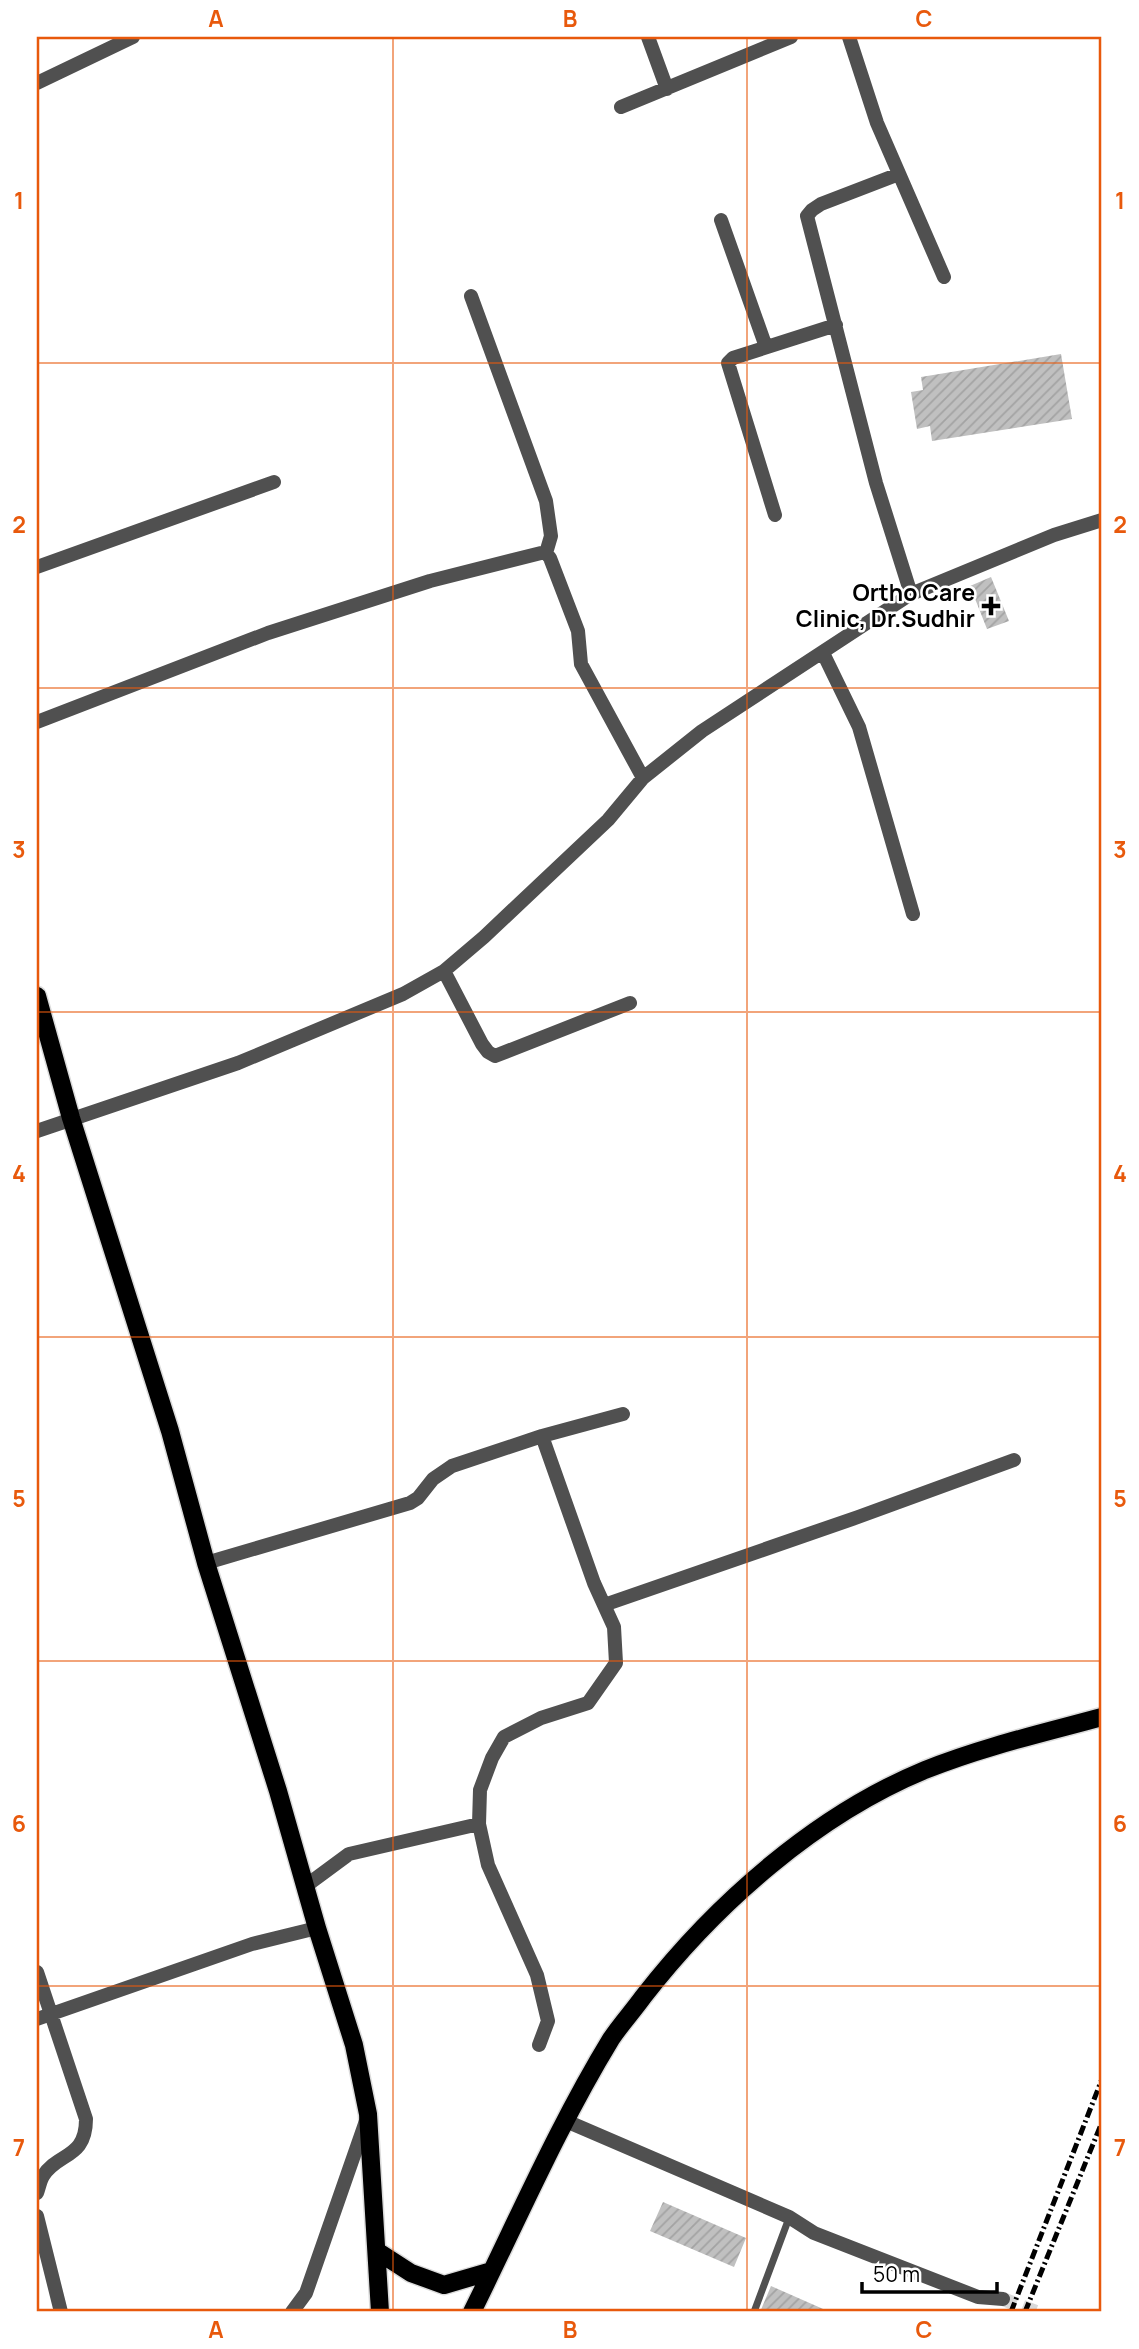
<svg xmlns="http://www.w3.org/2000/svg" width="1139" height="2349" viewBox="0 0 1139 2349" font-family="Manrope,sans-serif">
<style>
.building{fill:url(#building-hatch)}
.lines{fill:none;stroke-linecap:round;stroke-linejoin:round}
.tertiary-tunnel{stroke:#d9d9d9;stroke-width:14;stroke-dasharray:14 7;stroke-linecap:butt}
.primary-casing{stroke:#dbdbdb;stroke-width:21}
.service{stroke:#505050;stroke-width:7}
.minor{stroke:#505050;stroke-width:14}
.tertiary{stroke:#505050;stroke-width:14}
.primary{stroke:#000;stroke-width:18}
.rail{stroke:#000;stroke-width:5;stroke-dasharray:10 3.5 2 3.5;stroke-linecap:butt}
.grid{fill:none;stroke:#e8590c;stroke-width:2;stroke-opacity:0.55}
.poi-dot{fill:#000;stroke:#fff;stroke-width:2.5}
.labels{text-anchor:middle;stroke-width:5;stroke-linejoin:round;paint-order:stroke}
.poi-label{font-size:23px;font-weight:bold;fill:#000;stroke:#fff;text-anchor:end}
.neatline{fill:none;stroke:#e8590c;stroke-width:2.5}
.grid-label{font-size:23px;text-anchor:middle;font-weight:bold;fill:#e8590c}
</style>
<defs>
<pattern id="building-hatch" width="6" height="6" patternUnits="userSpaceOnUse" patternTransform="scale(1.75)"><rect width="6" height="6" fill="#c0c0c0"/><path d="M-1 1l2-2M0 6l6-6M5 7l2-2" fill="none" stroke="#a3a3a3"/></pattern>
</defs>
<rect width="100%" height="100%" fill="#fff"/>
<path class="building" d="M1061,354l11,65 -140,22 -2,-15 -13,3 -6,-37 12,-2 -2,-13z
M991,577l18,44 -22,8 -17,-43z
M663,2202l83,36 -12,29 -84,-36z
M771,2286l59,26h-70z"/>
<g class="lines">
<path class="tertiary-tunnel" d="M1003,2299l33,13"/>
<g class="primary-casing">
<path id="primary" d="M37,996l34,122 99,313 36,132 72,228 39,137 37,117 14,69 12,198
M377,2251l34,22 33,12 48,-14
M472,2312c45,-91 86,-186 139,-273 10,-15 22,-28 32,-42 72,-93 173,-182 282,-227 57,-23 118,-37 177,-53"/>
</g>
<path class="service" d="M754,2312l35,-94"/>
<path class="minor" d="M648,37l19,52
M849,37l28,86 67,154
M37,83l96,-46
M621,107l170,-70
M899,174l-78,30 -9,6 -5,6 69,267 35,111
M721,220l45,127
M471,296l75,205 5,35 -5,17
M775,515l-47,-152 5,-5 103,-33
M37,567l237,-85
M823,653l36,74 54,187
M37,722l231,-89 162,-52 111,-28h5l4,5 28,73 3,33 62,114
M444,971l38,73 6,8 7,4 135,-53
M37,1131l201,-68 165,-69 41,-23 40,-34 124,-117 35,-42 59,-47 209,-137 143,-59 48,-15
M206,1563l204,-60 8,-5 15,-19 19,-13 90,-30 81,-22
M604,1605l254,-88 156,-57
M307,1885l42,-31 130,-30
M37,1972l49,147c0,40 -28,33 -43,57 -3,5 -4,12 -6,17
M37,2019l215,-75 65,-16
M539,2045l9,-24 -11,-46 -49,-110 -9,-41 1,-34 12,-32 12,-21 37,-19 47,-15 28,-40 -2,-36 -20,-44 -52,-147
M37,2216l24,96
M292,2312l14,-19 61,-175"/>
<path class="tertiary" d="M566,2121l223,96 25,16 164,64 25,2"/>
<use href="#primary" class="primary"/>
<path class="rail" d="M1011,2312l91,-233
M1025,2312l77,-190"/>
</g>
<path class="grid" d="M393,37v2275M747,37v2275M37,363h1065M37,688h1065M37,1012h1065M37,1337h1065M37,1661h1065M37,1986h1065"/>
<path class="poi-dot" d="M987.5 595.5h7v7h7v7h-7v7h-7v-7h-7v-7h7z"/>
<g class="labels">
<g class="poi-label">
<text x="975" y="601">Ortho Care<tspan x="975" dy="26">Clinic, Dr.Sudhir</tspan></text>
</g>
</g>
<rect width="1139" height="2349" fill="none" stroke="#ffffff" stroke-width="77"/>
<path d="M862 2282v10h135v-10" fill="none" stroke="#000000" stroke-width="3.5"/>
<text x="873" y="2282" font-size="21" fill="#000000" stroke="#ffffff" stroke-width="5" paint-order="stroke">50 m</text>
<rect x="38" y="38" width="1062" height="2272" class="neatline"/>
<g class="grid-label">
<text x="216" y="27">A</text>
<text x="570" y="27">B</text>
<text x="924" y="27">C</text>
<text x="19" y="209">1</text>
<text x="1120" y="209">1</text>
<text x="19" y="533">2</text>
<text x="1120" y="533">2</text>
<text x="19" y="858">3</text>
<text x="1120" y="858">3</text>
<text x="19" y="1182">4</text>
<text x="1120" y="1182">4</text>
<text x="19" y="1507">5</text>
<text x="1120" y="1507">5</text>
<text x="19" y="1832">6</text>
<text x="1120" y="1832">6</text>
<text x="19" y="2156">7</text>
<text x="1120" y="2156">7</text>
<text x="216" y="2338">A</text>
<text x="570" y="2338">B</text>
<text x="924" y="2338">C</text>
</g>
</svg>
